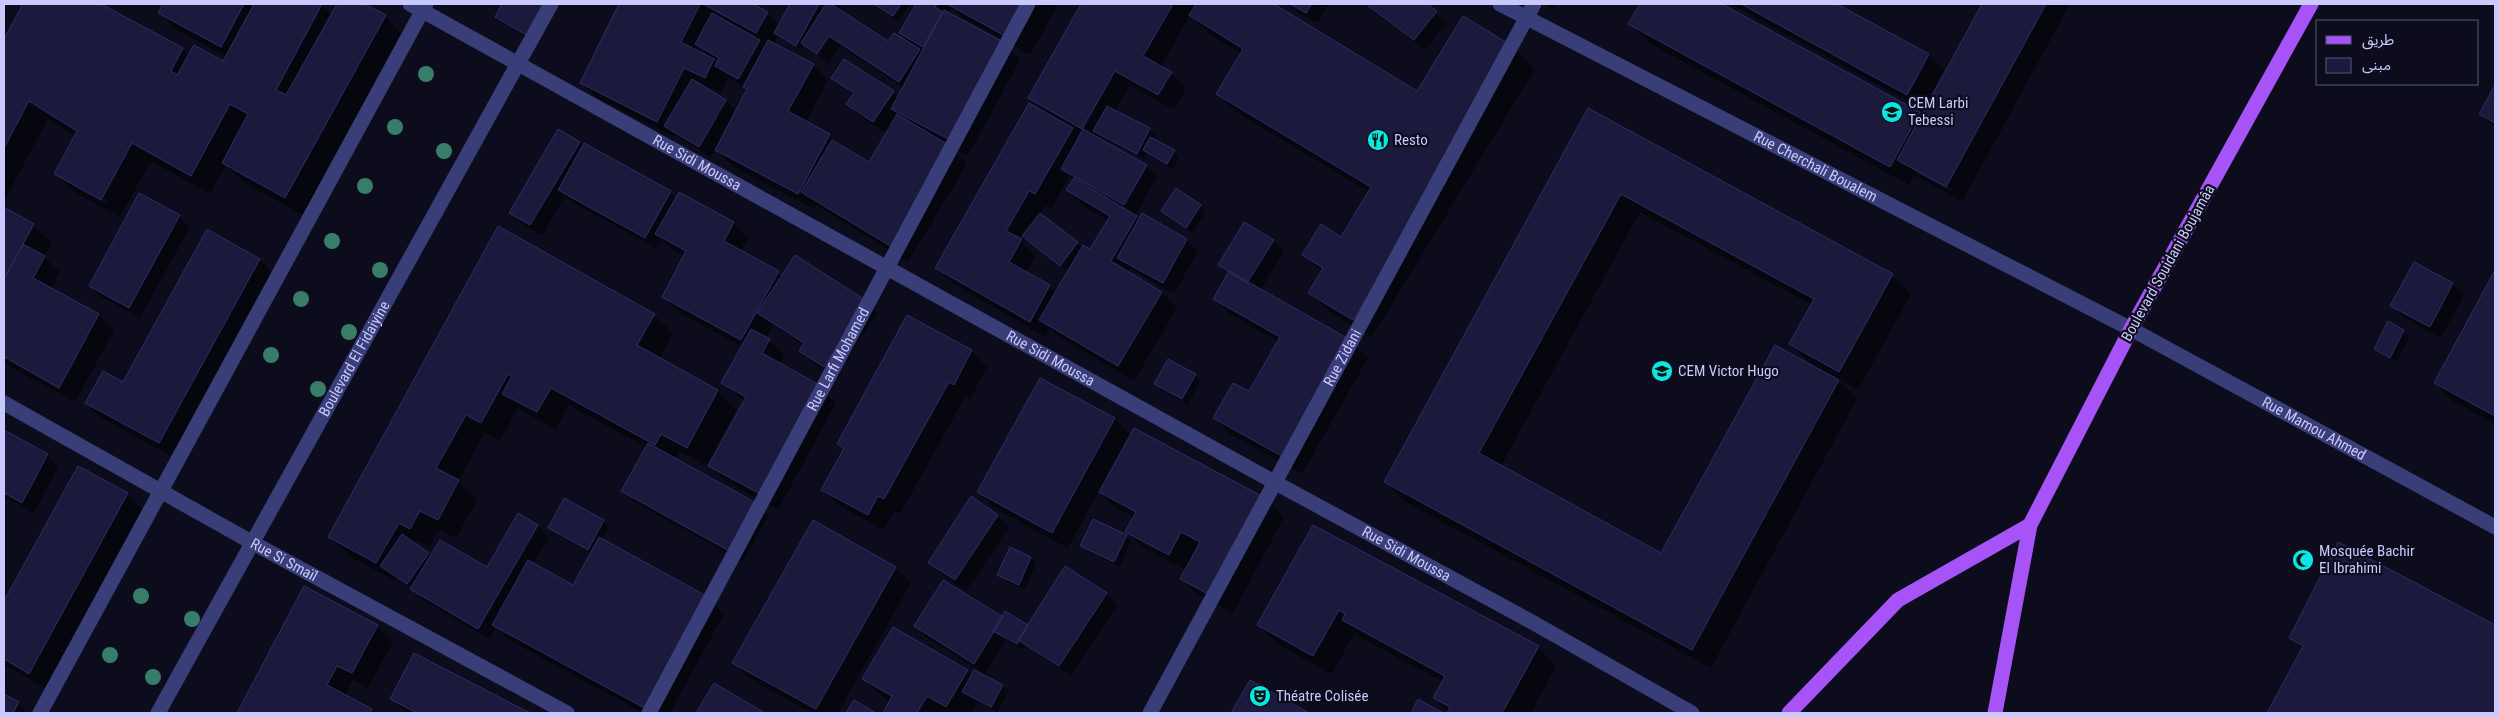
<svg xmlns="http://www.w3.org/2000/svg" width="2499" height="717" viewBox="0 0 2499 717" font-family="'Roboto Condensed','Noto Sans Arabic',sans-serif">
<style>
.shadow{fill:#0007;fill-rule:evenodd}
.building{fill:#1b193c;stroke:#302c67}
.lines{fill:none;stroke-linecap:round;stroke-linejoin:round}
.minor{stroke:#393e79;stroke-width:15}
.major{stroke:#a654f8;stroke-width:15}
.tree{fill:#377d6a}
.labels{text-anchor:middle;stroke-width:4.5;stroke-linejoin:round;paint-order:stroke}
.poi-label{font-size:15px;fill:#c9c9fd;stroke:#0d0c1c;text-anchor:start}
.street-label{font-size:15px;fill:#c9c9fd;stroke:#0d0c1c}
</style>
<rect width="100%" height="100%" fill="#0d0c1c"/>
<path class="shadow" d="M24,4h75l84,45 6,7 34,7 4,-6 -52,-28 -15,-16 5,-9h155l12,11 6,-11h24l23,12 18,19 -99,181 -62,-35 -16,-16 -16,29 -59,-33 -31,56 -46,-25 -18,-18 20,-38 -28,-17 -44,82v-159zM76,184l31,17 -1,3 -30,-17z
M503,4h50l-19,37 -32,-19 -6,-5z
M620,4h130l17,9 12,12 12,-21h25l7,6 2,-3 -7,-3h25l-4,7 50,32 20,1 -9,-11 16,-29h143l-29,51 -68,-38 -10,-9 -4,6 56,30 16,16 -52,96 -16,-8 15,16 -59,98 -92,-57 -2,4 -82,-43 -17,-17 -4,8 -37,-23 -1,2 -76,-38 -16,-15zM706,11l7,4 -1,2 -6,-5zM778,36l23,14 3,-5 25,19 11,-18 63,41 -5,10 -5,-5 -60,-14 21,17 -6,9 11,11 28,19 -18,29 -28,-16 -12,-12 -23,-13 22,-42 -15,-15 -39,-21zM701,48l10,10 -12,-6zM712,57l7,4 -2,3 -6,-6zM729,77l19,13 -11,22 -11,-11 -27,-16 1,-2 21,10z
M873,4h37l-11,17z
M1083,4h188l146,88 99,-42 19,19 -163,268 -44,-26 -18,-18 12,-20 -18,-18 38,-16 27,-47 -133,-80 -18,-19 24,-39 -33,-20 -19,-19 -29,52 10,6 15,15 -12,22 -44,-25 -15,27 34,17 6,6 -3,4 22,12 5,6 -6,12 -27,-17 -3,6 -42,-21 -1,3 46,26 11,11 -22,39 5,4 3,-5 44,25 11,11 -24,43 -43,-25 -3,4 34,20 15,15 -43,73 -78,-46 -6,-6 -5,8 -93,-54 -15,-15 105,-158 -12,-12zM1070,176l4,4 -6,10 15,16 26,15 -19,30 -8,-3 -42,-33 5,-10 6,4zM1026,238l40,32 8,-8 -18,31 -7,-7 -23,-13 10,-17 -13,-13z
M1290,4h39l-11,19 -19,-10z
M1366,4h59l22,19 -22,27z
M1545,4h12l-3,5z
M1641,4h87l-2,3 196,109 62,-112h86l-108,198 -48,-27 -5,10 -260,-142 -19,-19zM1916,169l36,20 -1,2 -35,-19z
M1731,4h103l94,51 16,15 -22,39z
M2495,87v40l-15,-13z
M1589,109l303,166 19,19 -53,96 -22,-12 21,21 -146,269 -307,-167 -19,-19zM1640,212l172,93 -21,39 22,22 -152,188 -160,-88z
M579,143l91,49 7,7 56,24 16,15 -8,14 41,25 84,25 11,11 -41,64 -24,-15 -11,-11 3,-5 -31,-21 -7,13 19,17 -6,10 41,23 16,15 -58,107 -52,-29 -16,-15 35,-64 -23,-20 20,-35 -63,-35 -16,-15 22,-40 -12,-7 -11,-11 -6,9 -86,-47 -5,-5 -23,40 -20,-12 -11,-12z
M1200,206l6,6 -14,20 -30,-21z
M4,209l29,16 19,18 -8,14 16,15 -9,17 48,26 15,16 -39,71 -65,-35 -6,-7z
M179,216l11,11 -50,91 -39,-21 -11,-11z
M499,227l155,88 19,18 -14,26 59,32 18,19 -30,56 -26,-15 -5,9 82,45 11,11 -25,46 -109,-60 -11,-11 24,-43 -78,-43 -14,25 -37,-22 -18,33 -15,-8 -27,48 19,19 -21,38 -17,-9 -10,18 -11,-6 -3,3 16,12 56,13 31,-54 20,11 11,12 -16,26 41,22 17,-32 -36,-21 -6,-5 15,-28 40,21 5,6 -7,13 107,59 15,15 -54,99h-27l-134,-73 -13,-13 -7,12 -66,-39 -11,-12 -15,-10 -2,3 -47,-26 -18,-18z
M207,231l53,29 15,16 -100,182 -73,-40 -16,-15 38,-19z
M1273,241l11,11 -24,39 93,52 15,15 -66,116 -72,-40 -15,-16 35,-25 29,-51 -49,-28 -16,-15 14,-25 -9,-9z
M2415,263l38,21 11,11 -23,43 -38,-21 -11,-11z
M2495,273v151l-41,-22 -18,-19z
M908,316l64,35 15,16 -17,32 -5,-2 -65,117 -6,-3 -10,19 -46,-25 -15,-16 21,-39 -6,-7z
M2389,323l20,14 -13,25 -20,-13z
M1195,375l6,6 -13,23 -27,-14 -6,-6z
M1041,379l74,40 16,17 138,65 15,16 -51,96 -36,-19 -16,-15 5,-9 -44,-23 -15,-15 7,-15 -18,-9 -17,-17 -31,57 -74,-40 -15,-16z
M4,432l43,23 11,12 -24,46 -30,-16z
M78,468l49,26 16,16 -98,178 -41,-23v-61z
M997,516l12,11 -43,64 -25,-17 -11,-12z
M1313,526l225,121 18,19 -25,47h-83l-14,-15 9,-16 -80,-43 -8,-7 -23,42 -55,-30 -18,-19z
M1126,536l5,5 -11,26 -33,-16 -5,-5z
M2338,544l157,83v86h-226l34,-63 -12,-12z
M1030,558l6,6 -11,25 -21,-9 -5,-6z
M896,568l15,15 -73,130h-26l-63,-35 -15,-15z
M305,587l72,39 16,16 -25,46 -15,-8 -8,16 30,17h-137z
M1106,594l11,11 -46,71 -46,-31 -3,4 -16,-9 -21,34 -59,-37 -11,-11 87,-8 26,8z
M414,655l114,58h-122l-14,-14z
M967,671l5,5 30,10 6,5 -11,21 -19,-10 -6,11h-88l6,-11 -8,-5 -18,-18z
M1250,681l57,32h-75z
M714,685l48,28h-64z
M4,695l14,8 10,10h-24z"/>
<path class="building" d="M23,4h78l82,44 -12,23 6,4 17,-30 29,16 31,-57h68l-46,86 10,5 51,-91h27l22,11 -101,183 -63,-35 26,-49 -18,-10 -39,72 -59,-33 -31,57 -47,-26 23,-43 -48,-30 -25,47v-109z
M163,4h81l-23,43 -63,-34z
M502,4h44l-18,32 -33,-19z
M619,4h81l-19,38 33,17 -9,19 -21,-10 -27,54 -77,-39z
M703,4h50l15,8 -12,21z
M790,4h29l-23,42 -22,-13z
M826,4h5l57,37 6,-8 26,16 -21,33 -70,-46 -12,18 -16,-11z
M874,4h27l-8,12z
M916,4h21l-2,3 8,5 -20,35 -24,-14z
M947,4h88l-21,37z
M1081,4h92l-30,52 29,16 -14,23 -43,-24 -33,58 -54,-31z
M1196,4h78l143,87 46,-75 54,33 -164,271 -45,-27 15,-25 -21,-13 19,-31 20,13 30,-50 -155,-93 27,-45 -54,-34z
M1290,4h22l-6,9z
M1366,4h61l10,7 -23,29z
M1640,4h82l198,108 -30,55 -262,-143z
M1741,4h96l92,50 -22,41z
M1982,4h64l-100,183 -49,-27z
M944,10l61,33 -53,98 -61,-32z
M712,13l48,27 -22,39 -23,-13 4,-8 -24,-14z
M768,40l46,24 -26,47 42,23 -32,60 -83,-44 32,-61 -4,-2z
M844,59l50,32 -21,31 -27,-18 8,-11 -23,-15z
M692,79l34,21 -27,47 -35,-21z
M2495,85v38l-16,-9z
M1029,103l44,25 -38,66 -6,-3 -23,40 16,8 -13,23 41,23 -20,37 -95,-54z
M1107,106l43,22 -13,26 -44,-23z
M1588,108l305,166 -54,98 -50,-28 25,-45 -193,-105 -142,259 182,100 114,-208 64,35 -147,270 -308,-168z
M897,114l55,33 -60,100 -91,-55 31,-52 37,22z
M558,129l22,13 -50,83 -21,-12z
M1083,129l64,36 -23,40 -63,-36z
M1150,137l25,13 -8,14 -24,-14z
M584,143l87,48 -26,47 -87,-48z
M1074,178l63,38 -26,45 51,31 -44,74 -79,-46 44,-75 7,4 20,-33 -44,-26z
M1176,188l25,17 -15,23 -25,-17z
M679,192l55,30 -10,19 55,30 -38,69 -79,-43 24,-46 -31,-17z
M139,193l41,22 -51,93 -40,-22z
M4,207l30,17 -30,55z
M1040,213l38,29 -18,24 -38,-30z
M1142,213l45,26 -24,44 -46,-25z
M1244,222l30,18 -27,43 -29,-18z
M498,226l157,88 -18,31 81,45 -31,58 -26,-14 -6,11 -104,-57 -14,24 -35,-18 10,-18 -4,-2 -27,49 -15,-8 -30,53 23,12 -21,40 -18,-9 -10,18 -11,-6 -23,40 -48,-26z
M207,229l53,30 -101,184 -74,-40 18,-32 20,11z
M23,244l22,12 -12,22 66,36 -40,74 -55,-31v-78z
M795,255l72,46 -43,66 -25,-16 5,-8 -47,-30z
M2414,262l39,21 -23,44 -40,-21z
M2495,270v146l-61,-33z
M1229,271l125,71 -67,117 -74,-41 20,-35 16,8 31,-54 -67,-38z
M907,315l65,35 -18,35 -5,-3 -65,117 -6,-3 -10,19 -47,-25 23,-42 -7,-4z
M2388,321l16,9 -14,28 -16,-9z
M751,329l19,10 -8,14 59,33 -59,109 -54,-29 38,-69 -25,-14z
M1168,359l28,15 -14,25 -28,-15z
M1040,378l75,40 -63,115 -75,-41z
M1134,428l135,72 -52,99 -37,-20 20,-37 -19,-10 -12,23 -44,-23 11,-20 -37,-20z
M4,430l44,24 -26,49 -18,-10z
M648,443l110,61 -27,48 -110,-61z
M78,466l50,27 -99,181 -25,-15v-58z
M971,496l27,19 -43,65 -27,-17z
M564,498l40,22 -16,30 -40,-22z
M518,513l20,12 -60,104 -68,-40 30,-49 47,27z
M1093,519l34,16 -13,27 -34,-16z
M813,520l83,47 -80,142 -84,-46z
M1313,525l226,121 -37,67h-55l3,-6 -17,-9 12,-22 -103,-56 3,-6 -6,-4 -26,46 -56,-31z
M402,534l27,19 -22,31 -27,-18z
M599,537l111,61 -62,112 -156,-85 36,-65 45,25z
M2338,542l157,83v88h-228l36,-67 -14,-8z
M1010,547l21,10 -12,28 -22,-10z
M1065,566l42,27 -48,73 -41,-26z
M943,580l60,37 -29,47 -60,-38z
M304,586l74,39 -26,48 -15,-7 -10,19 45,24 -2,4h-133z
M1005,611l23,14 -11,19 -24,-13z
M893,627l75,43 -22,37 -19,-11 -10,17h-34l9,-17 -30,-17z
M414,653l116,60h-113l-27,-14z
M974,670l29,15 -12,22 -29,-15z
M1250,680l59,33h-78z
M714,683l51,30h-69z
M4,694l15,8 -6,11h-9z
M1418,699l25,14h-32z
M854,700l22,13h-30z"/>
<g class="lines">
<g class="minor">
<path id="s1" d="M410,4l864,478 258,140 160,91"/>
<path id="s2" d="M1500,4l631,325 364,198"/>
<path id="s3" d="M4,403l249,140 314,170"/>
<path d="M40,713l386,-709"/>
<path id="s4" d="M158,713l393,-709"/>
<path id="s5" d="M649,713l379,-709"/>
<path id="s6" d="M1150,713l384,-709"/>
</g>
<path class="major" d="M1789,713l109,-113 132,-75
M1995,713l35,-188 101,-196 180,-325"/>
</g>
<g class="tree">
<circle cx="426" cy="74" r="8"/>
<circle cx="395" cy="127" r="8"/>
<circle cx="444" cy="151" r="8"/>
<circle cx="365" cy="186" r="8"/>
<circle cx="332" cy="241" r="8"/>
<circle cx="380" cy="270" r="8"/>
<circle cx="301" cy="299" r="8"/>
<circle cx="349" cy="332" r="8"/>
<circle cx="271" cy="355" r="8"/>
<circle cx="318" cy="389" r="8"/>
<circle cx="141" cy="596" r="8"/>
<circle cx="192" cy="619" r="8"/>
<circle cx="110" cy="655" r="8"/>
<circle cx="153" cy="677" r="8"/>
</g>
<defs>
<g id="school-disc" transform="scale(1.125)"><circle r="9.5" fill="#09e8e3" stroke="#0d0c1c"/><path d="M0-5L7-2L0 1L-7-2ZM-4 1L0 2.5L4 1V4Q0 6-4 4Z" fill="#111"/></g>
<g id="restaurant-disc" transform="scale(1.125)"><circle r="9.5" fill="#09e8e3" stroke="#0d0c1c"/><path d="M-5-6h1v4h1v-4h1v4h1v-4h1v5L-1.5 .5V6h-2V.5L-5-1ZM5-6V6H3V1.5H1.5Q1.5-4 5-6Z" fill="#111"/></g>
<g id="mosque-disc" transform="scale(1.125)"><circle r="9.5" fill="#09e8e3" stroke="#0d0c1c"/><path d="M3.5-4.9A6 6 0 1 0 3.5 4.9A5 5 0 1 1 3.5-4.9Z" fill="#111"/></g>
<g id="theatre-disc" transform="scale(1.125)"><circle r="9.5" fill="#09e8e3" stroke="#0d0c1c"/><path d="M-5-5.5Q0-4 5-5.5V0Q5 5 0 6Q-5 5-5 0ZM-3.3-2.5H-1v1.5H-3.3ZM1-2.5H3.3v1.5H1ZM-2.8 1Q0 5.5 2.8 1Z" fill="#111"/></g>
</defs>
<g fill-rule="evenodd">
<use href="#school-disc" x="1892" y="112"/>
<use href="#restaurant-disc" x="1378" y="140"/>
<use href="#school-disc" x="1662" y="371"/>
<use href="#mosque-disc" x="2303" y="560"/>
<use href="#theatre-disc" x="1260" y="696"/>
</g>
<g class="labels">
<g class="poi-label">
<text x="1908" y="108">CEM Larbi<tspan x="1908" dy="17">Tebessi</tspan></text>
<text x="1394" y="145">Resto</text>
<text x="1678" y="376">CEM Victor Hugo</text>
<text x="2319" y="556">Mosquée Bachir<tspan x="2319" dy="17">El Ibrahimi</tspan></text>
<text x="1276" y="701">Théatre Colisée</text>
</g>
<g class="street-label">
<text dy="5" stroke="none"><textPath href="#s1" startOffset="328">Rue Sidi Moussa</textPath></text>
<text dy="5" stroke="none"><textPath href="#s2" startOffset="355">Rue Cherchali Boualem</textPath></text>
<text transform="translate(2168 263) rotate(-61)" y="5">Boulevard Souidani Boujamâa</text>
<text dy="5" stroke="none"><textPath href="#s5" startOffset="401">Rue Larfi Mohamed</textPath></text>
<text dy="5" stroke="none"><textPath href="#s1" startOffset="732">Rue Sidi Moussa</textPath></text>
<text dy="5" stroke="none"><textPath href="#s6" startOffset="404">Rue Zidani</textPath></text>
<text dy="5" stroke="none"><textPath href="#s4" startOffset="405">Boulevard El Fidaiyine</textPath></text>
<text dy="5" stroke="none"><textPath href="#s2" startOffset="918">Rue Mamou Ahmed</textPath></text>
<text dy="5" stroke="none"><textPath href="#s1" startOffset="1138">Rue Sidi Moussa</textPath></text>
<text dy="5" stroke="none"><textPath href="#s3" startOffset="321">Rue Si Smaïl</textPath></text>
</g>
</g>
<rect width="2499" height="717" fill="none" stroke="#c9c9fd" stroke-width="10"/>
<rect x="2316" y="20" width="162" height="65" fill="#0d0c1c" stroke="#585876"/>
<rect x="2326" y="36" width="25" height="8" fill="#a654f8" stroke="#585876"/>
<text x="2362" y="45" font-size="15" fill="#c9c9fd">طريق</text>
<rect x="2326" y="58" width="25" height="15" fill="#1b193c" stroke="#585876"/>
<text x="2362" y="70" font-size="15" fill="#c9c9fd">مبنى</text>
</svg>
